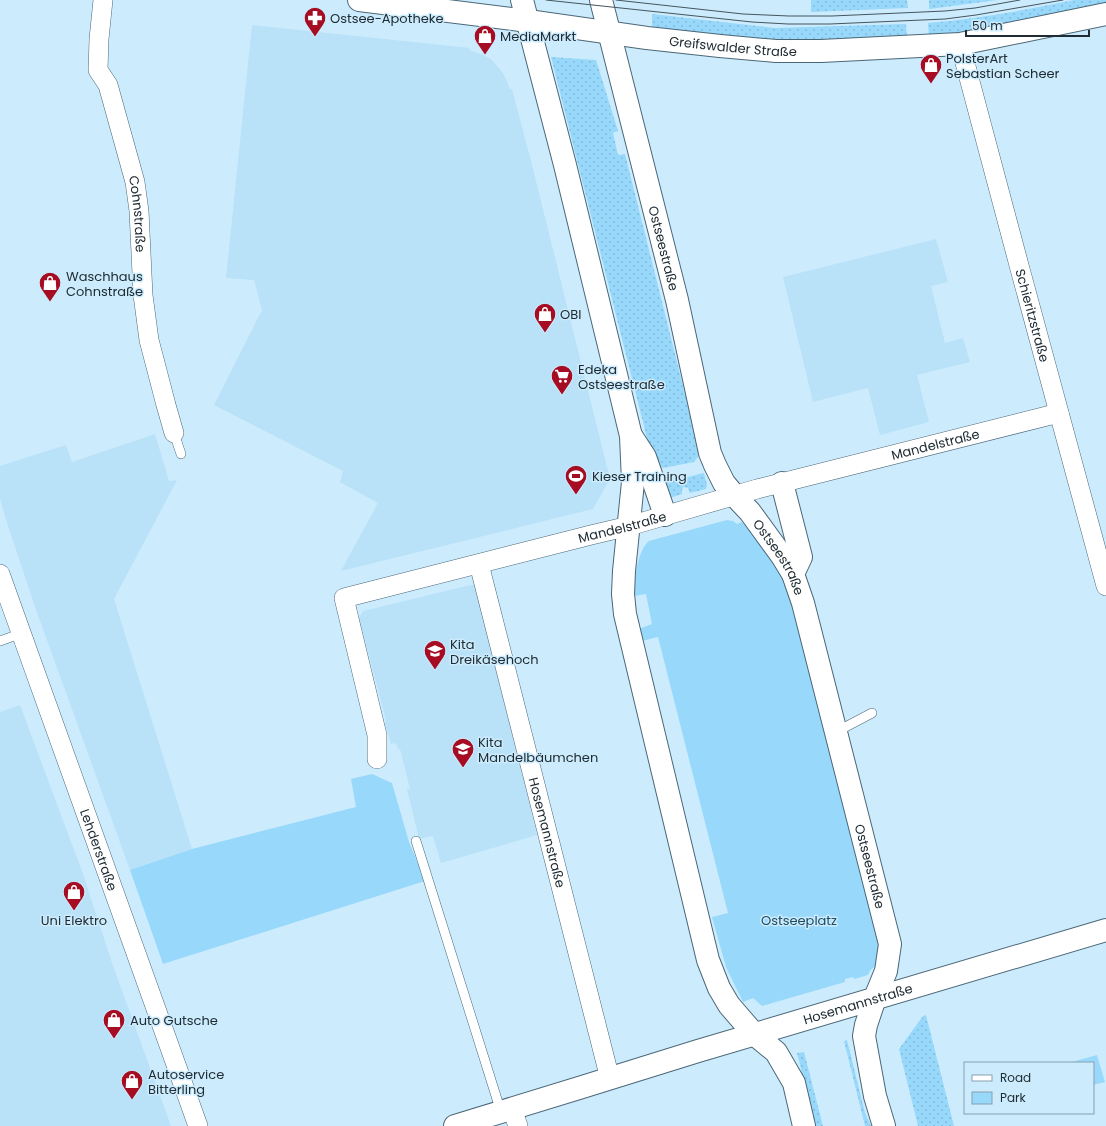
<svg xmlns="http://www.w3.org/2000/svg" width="1106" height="1126" viewBox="0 0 1106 1126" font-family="Poppins,sans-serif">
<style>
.built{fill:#b9e1f7}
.grass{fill:url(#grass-dots)}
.green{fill:#98d8fb}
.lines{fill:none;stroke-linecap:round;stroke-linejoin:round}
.service-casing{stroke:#4b6777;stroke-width:10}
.minor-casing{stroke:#4b6777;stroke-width:20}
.tertiary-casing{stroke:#4b6777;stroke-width:24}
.primary-casing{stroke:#4b6777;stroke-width:24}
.service{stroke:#fff;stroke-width:9}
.minor{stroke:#fff;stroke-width:19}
.tertiary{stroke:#fff;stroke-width:22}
.primary{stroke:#fff;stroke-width:22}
.tram{stroke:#45555e;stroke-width:1}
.labels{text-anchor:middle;stroke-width:3;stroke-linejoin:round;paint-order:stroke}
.poi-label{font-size:13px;fill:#202c33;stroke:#ccecfe;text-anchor:start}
.street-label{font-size:13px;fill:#202c33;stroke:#ccecfe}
.park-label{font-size:13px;fill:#204c61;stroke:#ccecfe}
</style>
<defs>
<pattern id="grass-dots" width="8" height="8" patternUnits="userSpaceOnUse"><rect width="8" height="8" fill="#98d8fb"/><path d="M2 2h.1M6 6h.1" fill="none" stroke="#83bad8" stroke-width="1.8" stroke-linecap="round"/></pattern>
</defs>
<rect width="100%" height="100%" fill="#ccecfe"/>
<path class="built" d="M252,25l218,23 -1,2 12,4 10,5 12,14 7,16h2l18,68 80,322 -17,30 -252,62 37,-68 -38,-21 3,-11 -129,-66 48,-95 -8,-30 -28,-2z
M936,239l12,43 -17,4 14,57 18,-5 7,24 -53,13 12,47 -49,13 -12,-47 -55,14 -30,-125z
M155,434l14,47 8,-1 -63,119 78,250 -62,21 -96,-266 -26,-78 -8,-27v-33l66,-21 6,17z
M475,584l62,251 -96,28 -8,-27 -14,3 -12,-50h3l-10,-40h-2l-2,-6 -5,1 -6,-21 1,-1 -1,-6 -26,-98 4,-7z
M20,705l63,169 29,89 59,163h-171v-414z"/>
<path class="grass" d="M811,0h96l1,8 -97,4z
M929,0h69l-69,9z
M1074,0h32v6l-108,23 -69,9 -1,-15c49,-4 98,-13 146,-23z
M652,14l122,14 132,-4 1,14 -133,3 -122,-12z
M551,57l45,3 22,71 -5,2 5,22 7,-1 75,300 -6,8 -31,6 -10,-6z
M704,473l3,12 -1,4 -16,4 -2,-5 -5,-1 -1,3v4l-12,4 -11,-14z
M926,1015l28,111h-36l-19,-77 24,-33z
M847,1040l18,73 6,13h-6l-21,-85z
M804,1052l19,74h-8l-18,-73z"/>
<path class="green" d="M727,520l6,1 4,3 5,-2 21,22 24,39 89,346 3,25 -1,12c-6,1 -8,4 -10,9l-14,4 -1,-2 -8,2v3l-83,24 -9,-8 -10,4 -17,-35 -14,-50 16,-4 -70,-276 -16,4 -3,-12 13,-5 -6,-30 -12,2c-1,-13 4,-47 15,-55z
M372,774l20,9 17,59 16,39 -262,83 -33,-94 62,-21 164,-42 -5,-28z
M1097,1055l8,27 -12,3v-22h-25z"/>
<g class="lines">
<g class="service-casing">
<path id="service" d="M174,433l7,21
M0,641l22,-8
M836,732l36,-19
M416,841l85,271"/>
</g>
<g class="minor-casing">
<g id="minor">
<path id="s1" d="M103,0l-4,39 -1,31 10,15 27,97 4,29 4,84 6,45 17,65 8,28"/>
<path id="s2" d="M960,44l60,225 86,317"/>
<path id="s3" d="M479,564l131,515"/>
<path id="s4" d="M0,574l198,552"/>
<path id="s5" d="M377,759v-24l-33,-137 247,-63 38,-9 128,-37 302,-76"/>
<path d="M512,1109l6,17"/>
</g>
</g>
<g class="tertiary-casing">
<g id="tertiary">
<path id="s6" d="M455,1126l124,-38 119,-37 408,-121"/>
</g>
</g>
<g class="primary-casing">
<g id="primary">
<path id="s7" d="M359,0l169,21 119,17 73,8 56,5h45l139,-7 146,-30"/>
<path d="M522,0l43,165 66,271 2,46 -9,89 -1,23 2,20 83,346 11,28 10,17 25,29 22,18 18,31 10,43"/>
<path id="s8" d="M601,0l76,300 33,153 5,12 9,18 10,12 16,17 32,44 11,18 10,29 87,341 -4,27 -11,27 -9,27 -2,11 11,60 9,30"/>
<path d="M632,437l13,20 20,58"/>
<path d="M782,483l19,74 -8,17"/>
</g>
</g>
<use href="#service" class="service"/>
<use href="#minor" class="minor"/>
<use href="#tertiary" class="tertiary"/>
<use href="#primary" class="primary"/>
<path class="tram" d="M546,0l206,22 36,2h42l115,-5 31,-4 87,-15
M616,0l127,14 46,2h43l113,-5 30,-3 45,-8"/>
</g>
<defs>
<g id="pharmacy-pin" transform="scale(1.15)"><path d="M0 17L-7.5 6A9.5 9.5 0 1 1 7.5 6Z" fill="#a60d23" stroke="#ccecfe"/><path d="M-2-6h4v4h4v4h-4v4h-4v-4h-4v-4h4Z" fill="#fff"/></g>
<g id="shop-pin" transform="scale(1.15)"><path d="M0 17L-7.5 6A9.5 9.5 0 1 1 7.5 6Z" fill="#a60d23" stroke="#ccecfe"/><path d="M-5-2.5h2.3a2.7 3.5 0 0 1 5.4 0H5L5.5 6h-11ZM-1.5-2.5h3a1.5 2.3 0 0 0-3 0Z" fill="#fff"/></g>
<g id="supermarket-pin" transform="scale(1.15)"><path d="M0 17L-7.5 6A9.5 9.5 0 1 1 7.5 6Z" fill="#a60d23" stroke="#ccecfe"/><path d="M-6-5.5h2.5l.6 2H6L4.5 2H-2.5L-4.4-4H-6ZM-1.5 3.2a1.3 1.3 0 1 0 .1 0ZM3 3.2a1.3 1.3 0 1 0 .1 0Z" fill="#fff"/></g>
<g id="stadium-pin" transform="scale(1.15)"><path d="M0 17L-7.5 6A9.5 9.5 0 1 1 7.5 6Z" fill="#a60d23" stroke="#ccecfe"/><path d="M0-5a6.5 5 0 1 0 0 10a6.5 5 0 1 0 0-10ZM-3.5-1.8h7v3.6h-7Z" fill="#fff"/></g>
<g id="school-pin" transform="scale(1.15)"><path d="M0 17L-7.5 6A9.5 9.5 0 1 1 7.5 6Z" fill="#a60d23" stroke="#ccecfe"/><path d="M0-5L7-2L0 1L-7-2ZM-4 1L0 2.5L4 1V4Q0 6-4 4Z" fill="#fff"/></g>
</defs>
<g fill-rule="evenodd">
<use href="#pharmacy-pin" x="315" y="18"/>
<use href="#shop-pin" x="485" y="36"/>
<use href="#shop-pin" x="931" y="65"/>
<use href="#shop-pin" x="50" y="283"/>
<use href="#shop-pin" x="545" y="314"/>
<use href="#supermarket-pin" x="562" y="376"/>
<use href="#stadium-pin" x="576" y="476"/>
<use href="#school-pin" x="435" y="651"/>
<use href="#school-pin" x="463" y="749"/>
<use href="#shop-pin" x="74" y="892"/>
<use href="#shop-pin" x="114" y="1020"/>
<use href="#shop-pin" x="132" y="1081"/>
</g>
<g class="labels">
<g class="poi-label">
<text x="330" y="23">Ostsee-Apotheke</text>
<text x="500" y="41">MediaMarkt</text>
<text x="946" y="63">PolsterArt<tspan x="946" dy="15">Sebastian Scheer</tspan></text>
<text x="66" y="281">Waschhaus<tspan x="66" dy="15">Cohnstraße</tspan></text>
<text x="560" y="319">OBI</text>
<text x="578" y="374">Edeka<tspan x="578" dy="15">Ostseestraße</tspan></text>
<text x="592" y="481">Kieser Training</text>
<text x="450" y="649">Kita<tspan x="450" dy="15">Dreikäsehoch</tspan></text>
<text x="478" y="747">Kita<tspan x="478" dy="15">Mandelbäumchen</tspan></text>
<text x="74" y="925" text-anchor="middle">Uni Elektro</text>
<text x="130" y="1025">Auto Gutsche</text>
<text x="148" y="1079">Autoservice<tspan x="148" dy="15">Bitterling</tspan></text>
</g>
<g class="street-label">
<text dy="5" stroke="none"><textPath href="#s7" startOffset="377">Greifswalder Straße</textPath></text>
<text dy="5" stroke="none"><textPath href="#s1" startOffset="221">Cohnstraße</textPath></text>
<text dy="5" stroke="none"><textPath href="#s8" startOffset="256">Ostseestraße</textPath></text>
<text dy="5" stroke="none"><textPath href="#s2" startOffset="281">Schieritzstraße</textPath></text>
<text dy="5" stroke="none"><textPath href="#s5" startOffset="776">Mandelstraße</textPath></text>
<text dy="5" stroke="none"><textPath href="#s5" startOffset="452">Mandelstraße</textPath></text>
<text dy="5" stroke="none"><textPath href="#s8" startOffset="592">Ostseestraße</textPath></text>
<text dy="5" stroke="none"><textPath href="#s3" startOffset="277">Hosemannstraße</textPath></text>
<text dy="5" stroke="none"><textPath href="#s4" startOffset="293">Lehderstraße</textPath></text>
<text dy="5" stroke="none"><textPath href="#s8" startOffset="916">Ostseestraße</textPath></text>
<text dy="5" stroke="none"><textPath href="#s6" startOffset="421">Hosemannstraße</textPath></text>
</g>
<g class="park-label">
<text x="799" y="925">Ostseeplatz</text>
</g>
</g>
<rect x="964" y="1062" width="130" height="52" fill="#ccecfe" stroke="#879fad"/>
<rect x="972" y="1075" width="20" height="6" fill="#ffffff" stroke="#879fad"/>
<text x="1000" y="1082" font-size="12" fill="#202c33">Road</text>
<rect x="972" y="1092" width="20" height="12" fill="#98d8fb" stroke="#879fad"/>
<text x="1000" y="1102" font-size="12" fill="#202c33">Park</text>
<path d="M966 30v6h123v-6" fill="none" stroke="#202c33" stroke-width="2"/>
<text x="972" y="30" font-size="12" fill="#202c33" stroke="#ccecfe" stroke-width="3" paint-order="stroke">50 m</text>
</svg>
